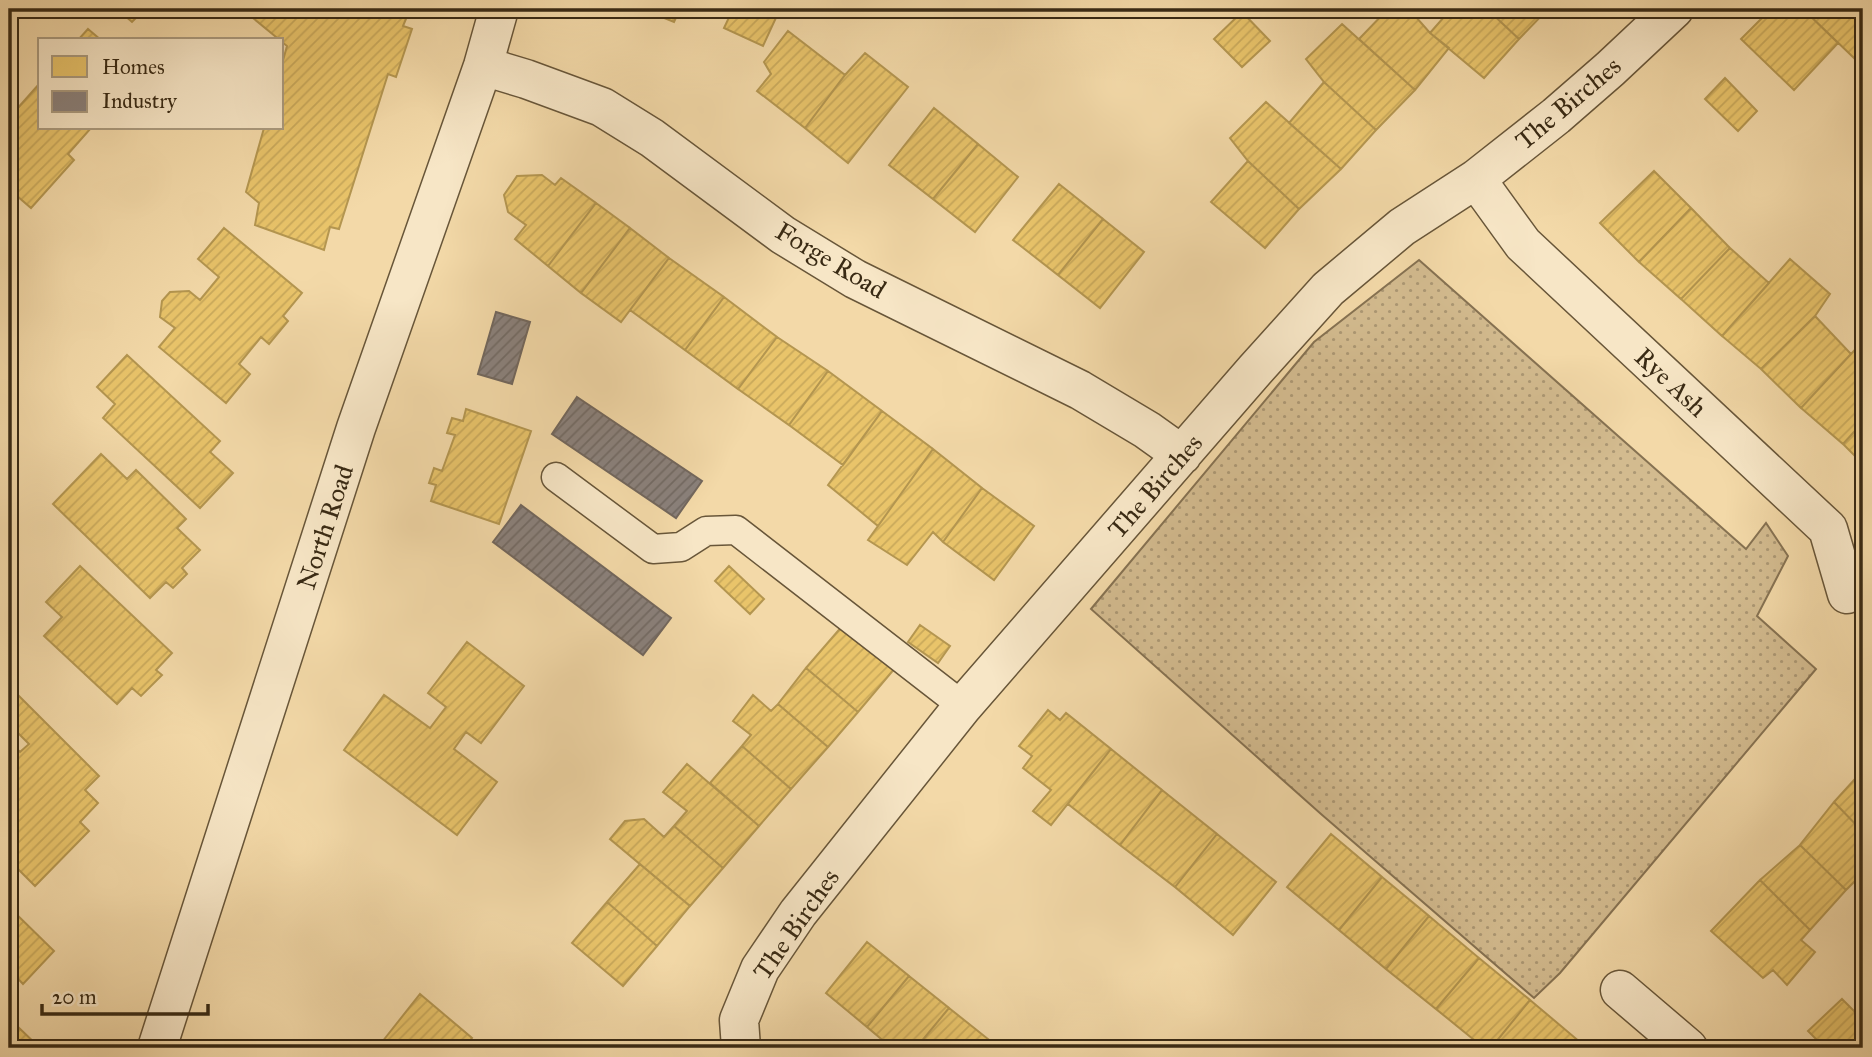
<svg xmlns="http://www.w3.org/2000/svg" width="1872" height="1057" viewBox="0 0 1872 1057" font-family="'IM FELL Great Primer',serif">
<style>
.grass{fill:url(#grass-dots);stroke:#867252;stroke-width:2}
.homes{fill:url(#homes-hatch);stroke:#b49650;stroke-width:2}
.industry{fill:url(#industry-hatch);stroke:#72675d;stroke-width:2}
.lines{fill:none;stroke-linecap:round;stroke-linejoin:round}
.lane-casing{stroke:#685639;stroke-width:31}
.street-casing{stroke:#685639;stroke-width:41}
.lane{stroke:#f7e6c6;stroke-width:28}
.street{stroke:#f7e6c6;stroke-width:38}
.labels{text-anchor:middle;stroke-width:7;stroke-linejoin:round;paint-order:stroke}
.street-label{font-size:26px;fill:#392a14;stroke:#f7e6c6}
</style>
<defs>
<pattern id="grass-dots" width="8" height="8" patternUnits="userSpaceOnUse" patternTransform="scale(1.75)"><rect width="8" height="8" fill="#d3bb8f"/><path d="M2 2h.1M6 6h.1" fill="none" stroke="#ac9874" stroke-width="1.8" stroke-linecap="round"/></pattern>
<pattern id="homes-hatch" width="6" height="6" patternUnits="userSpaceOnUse" patternTransform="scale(1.75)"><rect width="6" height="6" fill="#e9c46a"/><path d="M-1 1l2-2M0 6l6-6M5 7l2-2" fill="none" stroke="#c9a95b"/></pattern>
<pattern id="industry-hatch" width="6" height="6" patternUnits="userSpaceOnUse" patternTransform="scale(1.75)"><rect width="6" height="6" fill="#8a817c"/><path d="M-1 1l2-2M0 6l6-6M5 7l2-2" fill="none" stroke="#726a64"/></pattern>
</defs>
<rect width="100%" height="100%" fill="#f3d9a8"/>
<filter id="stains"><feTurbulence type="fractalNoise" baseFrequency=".00286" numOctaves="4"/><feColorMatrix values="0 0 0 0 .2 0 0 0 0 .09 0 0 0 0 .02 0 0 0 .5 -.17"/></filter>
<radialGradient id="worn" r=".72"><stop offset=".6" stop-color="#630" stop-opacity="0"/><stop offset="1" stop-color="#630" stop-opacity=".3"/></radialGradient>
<path class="grass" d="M1419,260l327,289 20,-26 22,33 -31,60 59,53 -256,304 -26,25 -213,-184 -230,-205 223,-267z"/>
<path class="homes" d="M117,9h40l-6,6 -6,-6 -13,13z
M242,9h159l7,5 -5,12 9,3 -16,48 -8,-3 -49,155 -9,-2 -6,23 -69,-25 4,-22 -13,-11 18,-64h18v-64l5,-18z
M642,9h38l-6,13z
M733,9h47l-17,37 -39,-18z
M1388,9h21l21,24 19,15 -34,42 -56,-51z
M1451,9h36l32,30 -35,39 -54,-45z
M1487,9h61l-29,30z
M1771,9h32l35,34 -44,47 -53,-51z
M1803,9h60v39l-9,10z
M1242,12l28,29 -28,26 -28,-28z
M1342,24l73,66 -39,40 -52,-48 -18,-23z
M88,29l13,11h-23z
M788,31l57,44 -40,53 -48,-37 14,-17 -7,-12z
M865,53l43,34 -60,76 -43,-35 40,-53z
M1725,78l32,33 -19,20 -33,-32z
M1324,82l52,48 -35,39 -52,-46z
M40,83v45h51l-23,26 6,6 -43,48 -22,-19v-85l7,6z
M1266,102l75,67 -42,40 -51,-48 -18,-23z
M934,108l44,36 -45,55 -44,-34z
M978,144l40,33 -43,55 -42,-33z
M1248,161l51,48 -34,39 -54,-46z
M1654,171l37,37 -52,54 -39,-39z
M542,175l13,10 6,-7 35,25 -48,63 -33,-27 11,-14 -18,-13 -4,-17 13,-19z
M1059,184l44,35 -45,56 -45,-35z
M596,203l34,25 -49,65 -33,-27z
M1691,208l39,40 -49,51 -42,-37z
M1103,219l41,33 -44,56 -42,-33z
M224,228l78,65 -19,23 5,5 -19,23 -8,-7 -22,27 11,10 -24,29 -67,-56 16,-19 -15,-11 2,-16 8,-9 19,-1 11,9 19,-23 -21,-18z
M630,228l39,30 -48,64 -40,-29z
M1730,248l39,35 -47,53 -41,-37z
M669,258l55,39 -39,53 -55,-40z
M1790,259l40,35 -15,22 -54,53 -39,-33z
M724,297l53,40 -39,52 -53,-39z
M1815,316l36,38 -50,54 -40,-39z
M777,337l51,34 -39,54 -51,-36z
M1863,341v81l-20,22 -42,-36z
M127,355l93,86 -10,11 23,21 -33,35 -97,-90 12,-14 -18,-17z
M828,371l54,40 -39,54 -54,-40z
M466,409l65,22 -32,93 -68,-23 5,-16 -7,-2 5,-15 8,3 13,-36 -8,-2 5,-15 11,3z
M882,411l51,38 -55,77 -50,-41z
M1863,422v42l-20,-20z
M933,449l49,39 -39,54 -10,-10 -26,33 -39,-25z
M101,454l26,25 9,-9 50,49 -9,9 23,22 -18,18 5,6 -14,14 -7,-6 -16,16 -97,-94z
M982,488l52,38 -40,54 -51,-38z
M80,566l92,87 -16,17 6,5 -21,21 -9,-8 -15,16 -73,-68 18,-19 -16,-15z
M729,566l35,33 -14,15 -35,-33z
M844,624l51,44 -37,44 -52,-44z
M920,625l30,21 -12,17 -30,-21z
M467,642l57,44 -43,57 -15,-11 -12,17 43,33 -40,53 -113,-85 40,-55 46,33 16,-21 -18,-14z
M806,668l52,44 -30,35 -50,-43z
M9,686l90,90 -14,14 13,13 -18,19 9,9 -54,55 -26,-26v-114l3,-2 8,8 9,-8 -20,-20z
M753,695l18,16 7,-7 50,43 -37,42 -49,-43 9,-11 -18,-14z
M1048,710l12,10 6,-7 45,36 -60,76 -18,-14 18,-21 -28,-22 9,-12 -13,-10z
M742,746l49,43 -32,37 -49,-43z
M1111,749l51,41 -42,55 -52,-41z
M687,764l72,62 -36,42 -49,-42 13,-15 -24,-19z
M1863,770v62l-29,-30z
M1162,790l55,44 -42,53 -55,-42z
M1834,802l29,30v41l-17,17 -46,-45z
M644,819l20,18 10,-11 49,42 -33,38 -80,-67 15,-18z
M1217,834l59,48 -43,53 -58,-48z
M1331,834l51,43 -43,53 -52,-43z
M1800,845l46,45 -36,40 -50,-50z
M640,864l50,42 -33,40 -50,-44z
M1382,877l47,39 -43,53 -47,-39z
M1760,880l50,50 -9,10 14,12 -28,33 -14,-15 -10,8 -52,-47z
M607,902l50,44 -34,40 -51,-43z
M9,907l45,44 -31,33 -14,-15z
M1429,916l50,42 -43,51 -50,-40z
M867,942l42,34 -42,51 -41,-34z
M1479,958l51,42 -39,48h-7l-48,-39z
M909,976l40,32 -33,40h-24l-25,-21z
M420,994l52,44 -8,10h-75l-7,-6z
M1842,999l21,21v17l-10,11h-28l-17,-17z
M1530,1000l50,42 -5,6h-84z
M949,1008l44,35 -5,5h-72z
M16,1025l24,23h-31v-16z"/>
<path class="industry" d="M496,312l34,10 -18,62 -34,-10z
M577,397l125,84 -26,37 -124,-84z
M521,505l150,113 -28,37 -150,-113z"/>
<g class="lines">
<g class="lane-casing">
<path id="lane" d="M556,477l97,72 28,-2 25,-16 30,-1 227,176"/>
</g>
<g class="street-casing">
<path id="street" d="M483,66l43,13 76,28 50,31 131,97 72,44 225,111 67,40 35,25
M1476,179l47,65 305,285 19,65
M1620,990l68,58
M157,1048l199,-620 127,-362 16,-57
M741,1048l-2,-28 21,-51 38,-56 165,-207 292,-336 73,-81 74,-62 74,-48 80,-63 54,-47 64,-60"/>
</g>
<use href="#lane" class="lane"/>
<use href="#street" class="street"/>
</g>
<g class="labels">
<g class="street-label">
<text transform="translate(1568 103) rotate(-40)" y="9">The Birches</text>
<text transform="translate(831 260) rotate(31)" y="9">Forge Road</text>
<text transform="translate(1671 382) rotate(43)" y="9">Rye Ash</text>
<text transform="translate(1155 486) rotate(-49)" y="9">The Birches</text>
<text transform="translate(325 527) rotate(-72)" y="9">North Road</text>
<text transform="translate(796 924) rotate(-55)" y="9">The Birches</text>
</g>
</g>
<rect width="1872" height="1057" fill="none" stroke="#f3d9a8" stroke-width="35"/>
<rect x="10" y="10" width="1851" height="1036" fill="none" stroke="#392a14" stroke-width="3.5"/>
<rect x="18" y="18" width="1837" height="1022" fill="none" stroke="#392a14" stroke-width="2"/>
<rect x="38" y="38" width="245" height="91" fill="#f7e6c6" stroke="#ab9b7f" stroke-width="2"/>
<rect x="52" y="56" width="35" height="21" fill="#e9c46a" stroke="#ab9b7f" stroke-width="2"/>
<text x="102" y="74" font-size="21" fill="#392a14">Homes</text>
<rect x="52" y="91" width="35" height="21" fill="#8a817c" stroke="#ab9b7f" stroke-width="2"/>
<text x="102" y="108" font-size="21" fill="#392a14">Industry</text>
<path d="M42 1004v10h166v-10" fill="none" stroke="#392a14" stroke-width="3.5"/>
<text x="52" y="1004" font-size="21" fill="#392a14" stroke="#f7e6c6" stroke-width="5" paint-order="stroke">20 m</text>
<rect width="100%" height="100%" filter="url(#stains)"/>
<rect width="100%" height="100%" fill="url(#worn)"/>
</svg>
